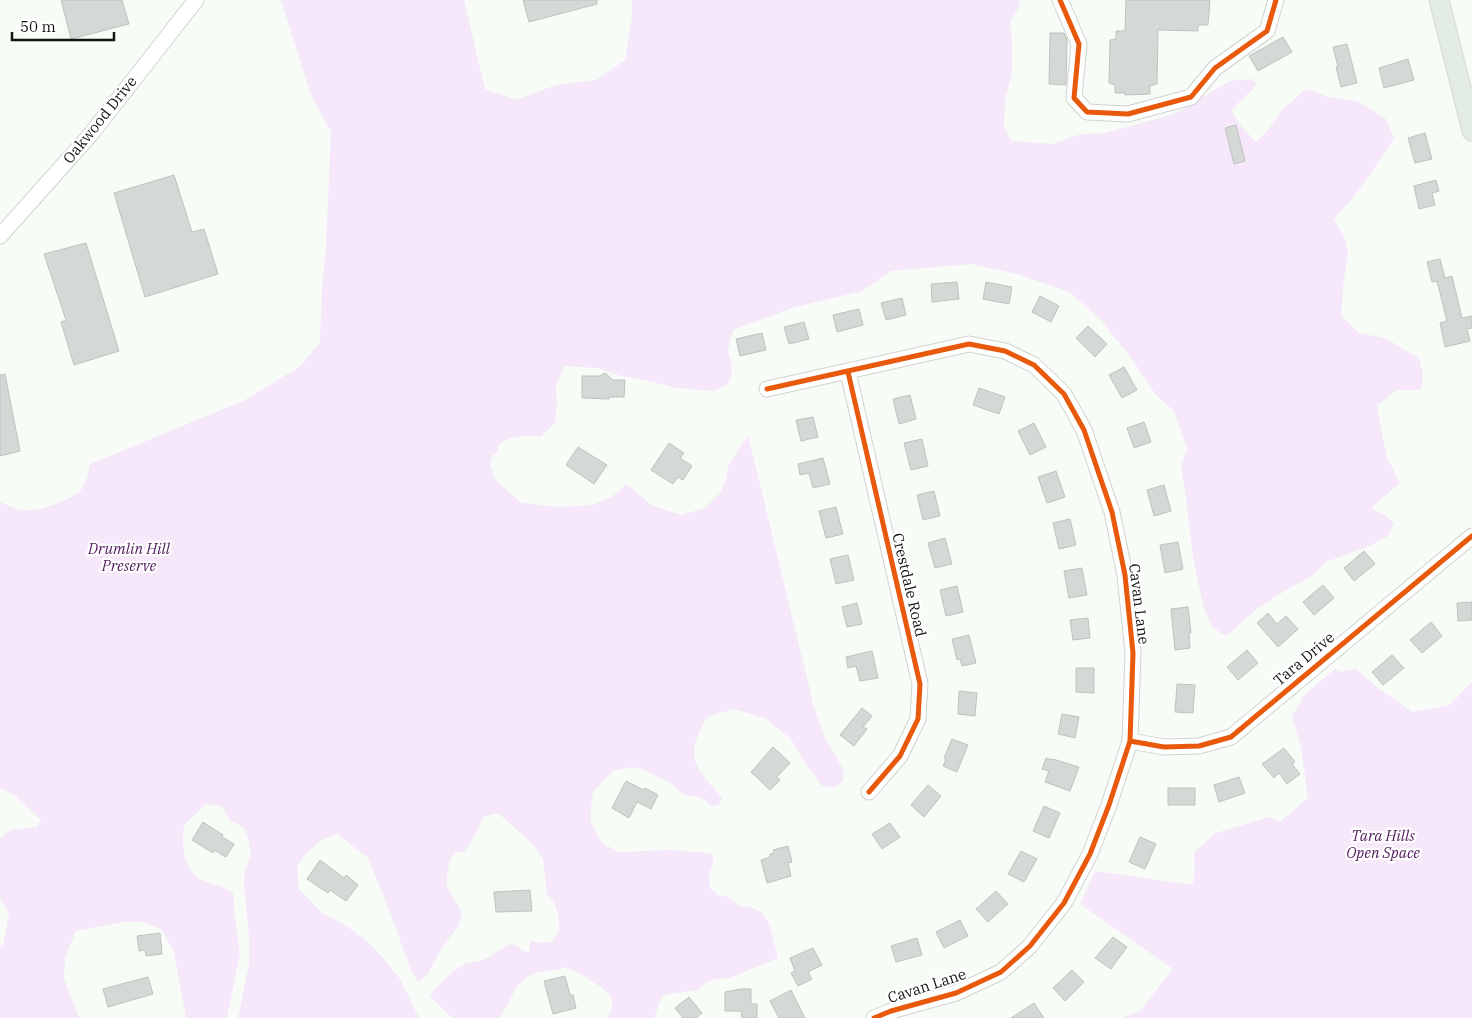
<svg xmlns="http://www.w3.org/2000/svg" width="1472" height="1018" viewBox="0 0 1472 1018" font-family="'IBM Plex Serif',serif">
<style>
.green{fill:#f6e7fa}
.building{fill:#d5d9d5;stroke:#bec3bf}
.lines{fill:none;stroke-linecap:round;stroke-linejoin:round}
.minor-casing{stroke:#cfd4d0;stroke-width:17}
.major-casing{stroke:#d6d9d6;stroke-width:21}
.minor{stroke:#fefffe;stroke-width:15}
.major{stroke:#e3ebe5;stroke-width:19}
.cycleway-casing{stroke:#fff;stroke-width:8}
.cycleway{stroke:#e8590c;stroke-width:5}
.labels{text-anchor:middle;stroke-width:4.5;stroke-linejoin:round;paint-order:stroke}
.street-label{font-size:15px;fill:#121512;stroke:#fff}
.park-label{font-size:15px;font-style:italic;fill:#521c5e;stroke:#fff}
</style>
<rect width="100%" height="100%" fill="#f7fcf7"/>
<path class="green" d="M281,0h183l21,89 31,11 40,-15 40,-5 29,-20 7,-44v-16h388l-2,9 -8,12 2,21v31l-7,27 -1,26 7,15 41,3 29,-10 25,-1 68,-19 56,-33 22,-2 5,6 -26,25 10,16 15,16 11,-11 16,-22 23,-20 22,8 29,4 29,18 8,20 -32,47 -28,34 10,16 4,17 -4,26 -3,36 18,18 26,5 34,20 4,17 -2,15h-24l-20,15 4,24 6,28 13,26 -29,25 14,7 9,8 -6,13 -19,10 -43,16 -17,16 -23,12 -28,18 -32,28 -13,-8 -9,-19 -5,-23 -6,-28 -7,-61 -5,-31 6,-17 -13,-38 -18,-16 -22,-33 -31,-40 -33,-30 -53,-18 -46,-10 -80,7 -29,20 -70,17 -59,22 -5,21 4,15 -1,11 -5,9 -13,5 -35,-3 -25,-6 -32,-6 -24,-8 -33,-2 -8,20 1,19 -2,18 -14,13c-9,-1 -35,0 -41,8 -1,1 -2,6 -2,8l-5,2 -3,10 5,16 27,23 37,4 34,-2 20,-9 13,-12 27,22 28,9 24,-7 15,-15 6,-13 3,-16 19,-29 66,272 11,31 18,31 1,11 -9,8 -13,-2 -16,-21 -15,-26 -26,-21 -31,-9 -27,8c-7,13 -17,30 -11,46 2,6 9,14 13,20 4,6 9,9 13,15l-2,6 -9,3 -4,-6 -6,-3 -17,-3 -16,-14 -9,-3 -16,-9 -12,-2 -18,4 -20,21 -2,15v16l11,20 17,9 52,-2 37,3 5,2v10l-4,9 1,14 8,7 8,1 14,10 10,1 10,4 9,12 9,35 -48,20 -14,1 -9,3 -8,8 -24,3 -13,3 -8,22h-46c3,-6 6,-16 2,-23 -5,-7 -34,-24 -43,-28 -11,4 -29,4 -38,9 -16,9 -19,29 -30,42h-47l-22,-22c3,-8 26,-28 35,-32 7,-2 15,-2 22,-6 8,-5 16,-10 24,-15l8,4 3,4 7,1 2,-11 9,2 12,-1 7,-12v-12l-4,-15 -8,-8 -4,-36 -9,-14 -36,-32 -15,4 -6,15 -12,19 -10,2 -5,7 -3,16v11l15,26 -3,12 -18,24 -13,25 -5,5 -5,3 -8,-14 -20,-56 -22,-54 -31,-24 -16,6 -17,16 -7,10 2,23 23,24 23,12 22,16 17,18 16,20 19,39h-181l11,-54v-27l-5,-52 1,-14 6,-17 -3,-16 -4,-10 -14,-8 -9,-14 -15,-2 -22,21c-2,20 -2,47 20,56 11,4 20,5 29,12l2,26 5,35 -13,64h-41l-12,-66 -12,-22 -17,-8h-22l-47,9 -11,27 -1,21 15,39h-79v-74l3,3 6,-33 -9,-16v-60l11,-8 26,-3 4,-7 -28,-26 -13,-6v-286c7,3 15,7 22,8 13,3 51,-10 59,-20 6,-8 7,-17 9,-26l153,-63 58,-35 19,-24 2,-52 4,-44 5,-114 -20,-37z
M1335,669l5,3 16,-3 22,19 34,24 38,-7 22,-23v336h-350l18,-7 33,-42 -93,-65 15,-33 97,14c4,-9 2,-22 2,-33l22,-19 53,-16 9,4h3l27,-23 -7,-51 -9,-31 10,-16v-3z"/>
<path class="building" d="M61,0h61l7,24 -58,15z
M523,0h74v4l-68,18z
M1126,0h84l-2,25h-8l-2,1v5l-40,-1 -1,54 -7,2v8l-25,1v-2h-10v-8l-6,-2 1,-43 6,-1v-8h9z
M1050,33h14l3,7 -1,45 -17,-1z
M1283,37l9,15 -34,19 -9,-15z
M1347,44l10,39 -16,4 -5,-20h2l-5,-20z
M1408,59l6,21 -30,8 -5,-20z
M1236,125l9,36 -11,3 -9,-36z
M1425,133l7,26 -17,4 -7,-25z
M174,175l18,57 12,-3 14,45 -73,23 -31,-104z
M1436,180l3,11 -7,2 3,12 -16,4 -5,-23z
M86,243l33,108 -45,14 -13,-43 5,-2 -22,-66z
M1440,259l5,19 7,-2 10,42 10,-2v12l-5,1 3,12 -25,6 -5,-24 7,-2 -10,-40 -5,1 -5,-20z
M957,282l2,17 -27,3 -1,-18z
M986,282l26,5 -3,17 -26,-5z
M1040,296l19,10 -8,16 -19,-10z
M902,298l4,17 -20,5 -5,-17z
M859,309l4,16 -26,7 -4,-17z
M804,322l5,17 -20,5 -5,-17z
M1088,326l19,18 -12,13 -19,-19z
M762,333l4,17 -26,6 -4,-17z
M1124,367l13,23 -15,8 -13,-23z
M605,373l8,7h12l-1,17h-15v2l-27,-1v-22h18z
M5,374l15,77 -20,5v-81z
M979,388l26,9 -6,17 -26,-9z
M910,395l6,24 -17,5 -6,-25z
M813,417l5,20 -17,4 -5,-21z
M1144,422l7,20 -17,6 -7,-20z
M1034,423l12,24 -16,8 -12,-24z
M922,439l6,27 -17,4 -7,-27z
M669,443l15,10 -4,5 12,8 -9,14 -5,-3 -5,7 -22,-14z
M578,447l29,18 -13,19 -28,-19z
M823,458l7,26 -17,4 -4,-15 -9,2 -2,-11z
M1056,471l9,26 -18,6 -9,-26z
M1164,485l7,26 -17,5 -7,-26z
M934,491l6,25 -17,4 -6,-25z
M836,507l7,27 -17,4 -7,-27z
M1070,519l6,26 -17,4 -6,-26z
M945,538l7,26 -17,4 -7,-25z
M1178,542l5,27 -18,4 -5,-28z
M1364,551l11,13 -21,17 -10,-13z
M848,555l6,25 -18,4 -6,-25z
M1082,568l5,27 -18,3 -5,-27z
M1323,585l11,13 -20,17 -11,-13z
M957,586l6,26 -17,4 -6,-26z
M1472,602v18l-14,1 -1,-18z
M857,603l5,21 -15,3 -5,-20z
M1188,607l3,26h-2l1,15 -15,2 -4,-41z
M1268,613l9,11 9,-8 12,13 -20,18 -21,-24z
M1088,618l2,20 -17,2 -3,-20z
M1431,622l11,14 -20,17 -12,-13z
M969,635l7,28 -14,3 -2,-7 -3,1 -5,-21z
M1247,650l11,13 -20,17 -11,-13z
M872,651l6,27 -18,3 -4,-15 -8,2 -2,-11z
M1392,655l12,13 -21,17 -11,-13z
M1076,668h18v25l-18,-1z
M1177,684l18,1 -2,28 -18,-1z
M959,691l18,2 -2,23 -17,-2z
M862,708l10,8 -9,11 4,2 -13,17 -14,-11z
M1062,714l17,3 -4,21 -17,-4z
M952,739l16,6 -11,27 -14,-6 3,-7 -2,-1z
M773,747l17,16 -13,14 3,3 -10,10 -19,-18z
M1284,748l11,14 -3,2 8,10 -13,10 -8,-11 -5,5 -12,-14z
M1046,758l7,2v-1l26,8 -9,24 -25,-9 4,-11 -7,-2z
M1239,777l6,16 -26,9 -5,-17z
M626,781l18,9 1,-2 13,7 -7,14 -14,-7 -8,16 -17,-10z
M928,785l13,11 -17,21 -13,-12z
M1168,788h27v17h-27z
M1044,806l16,7 -11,25 -16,-7z
M203,822l20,13 -1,2 12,7 -8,13 -12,-7 -1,3 -21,-13z
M890,823l10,14 -18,12 -10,-15z
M1140,837l16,7 -11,25 -16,-7z
M788,846l4,16 -4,1 3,13 -24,7 -6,-23 9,-3v-3l4,-1 -1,-3z
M1021,851l16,8 -13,23 -16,-8z
M320,860l24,18 2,-3 12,10 -12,16 -16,-11 -2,3 -21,-14z
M530,890l2,21 -36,1 -2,-20z
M996,891l12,13 -20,18 -12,-13z
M960,920l8,16 -24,12 -8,-16z
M160,933l2,21 -16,2 -1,-6 -6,1 -2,-15z
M1113,937l14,10 -16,22 -16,-11z
M917,938l5,17 -26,7 -5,-16z
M813,948l9,17 -14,7 4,7 -14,7 -7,-13 4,-2 -5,-13z
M1072,970l12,12 -19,19 -12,-13z
M565,976l5,19h3l3,13 -23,6 -9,-33z
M148,977l5,17 -45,13 -5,-18z
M741,989h10v15h6v14h-15l-1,-7h-16v-19z
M791,990l14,28h-26l-9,-17z
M689,997l13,16 -6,5h-13l-8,-10z
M1034,1003l10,15h-33z"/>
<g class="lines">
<g class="minor-casing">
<path id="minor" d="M1060,0l19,44 -5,54 13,14 41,2 63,-17 24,-29 52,-37 9,-31
M0,236l91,-102 105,-134
M848,372l72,312 -2,35 -18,37 -31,36
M767,389l202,-45 36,7 29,14 30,29 20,36 28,82 13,63 8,78 -3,88 -21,64 -19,49 -26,49 -34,43 -29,26 -45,21 -65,18 -17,7
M1130,741l34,6 35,-1 32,-9 241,-201"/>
</g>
<g class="major-casing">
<path id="major" d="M1439,0l33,131"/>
</g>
<use href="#minor" class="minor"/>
<use href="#major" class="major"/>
<g class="cycleway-casing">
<path id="cycleway" d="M1060,0l19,44 -5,54 13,14 41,2 63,-17 24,-29 52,-37 9,-31
M848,372l72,312 -2,35 -18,37 -31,36
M767,389l202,-45 36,7 29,14 30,29 20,36 28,82 13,63 8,78 -3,88 -21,64 -19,49 -26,49 -34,43 -29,26 -45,21 -65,18 -17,7
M1130,741l34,6 35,-1 32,-9 241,-201"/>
</g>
<use href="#cycleway" class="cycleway"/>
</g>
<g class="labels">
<g class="street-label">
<text transform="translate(100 120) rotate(-51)" y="5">Oakwood Drive</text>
<text transform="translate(909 585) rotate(77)" y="5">Crestdale Road</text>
<text transform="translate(1139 604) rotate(83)" y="5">Cavan Lane</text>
<text transform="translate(1304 659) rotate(-40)" y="5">Tara Drive</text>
<text transform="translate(927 986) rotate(-18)" y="5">Cavan Lane</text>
</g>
<g class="park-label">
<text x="129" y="554">Drumlin Hill<tspan x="129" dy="17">Preserve</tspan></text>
<text x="1383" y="841">Tara Hills<tspan x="1383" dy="17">Open Space</tspan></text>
</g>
</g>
<path d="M12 32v8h102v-8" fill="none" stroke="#121512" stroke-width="2.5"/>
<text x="20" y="32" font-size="15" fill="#121512" stroke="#ffffff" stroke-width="4" paint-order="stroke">50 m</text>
</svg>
